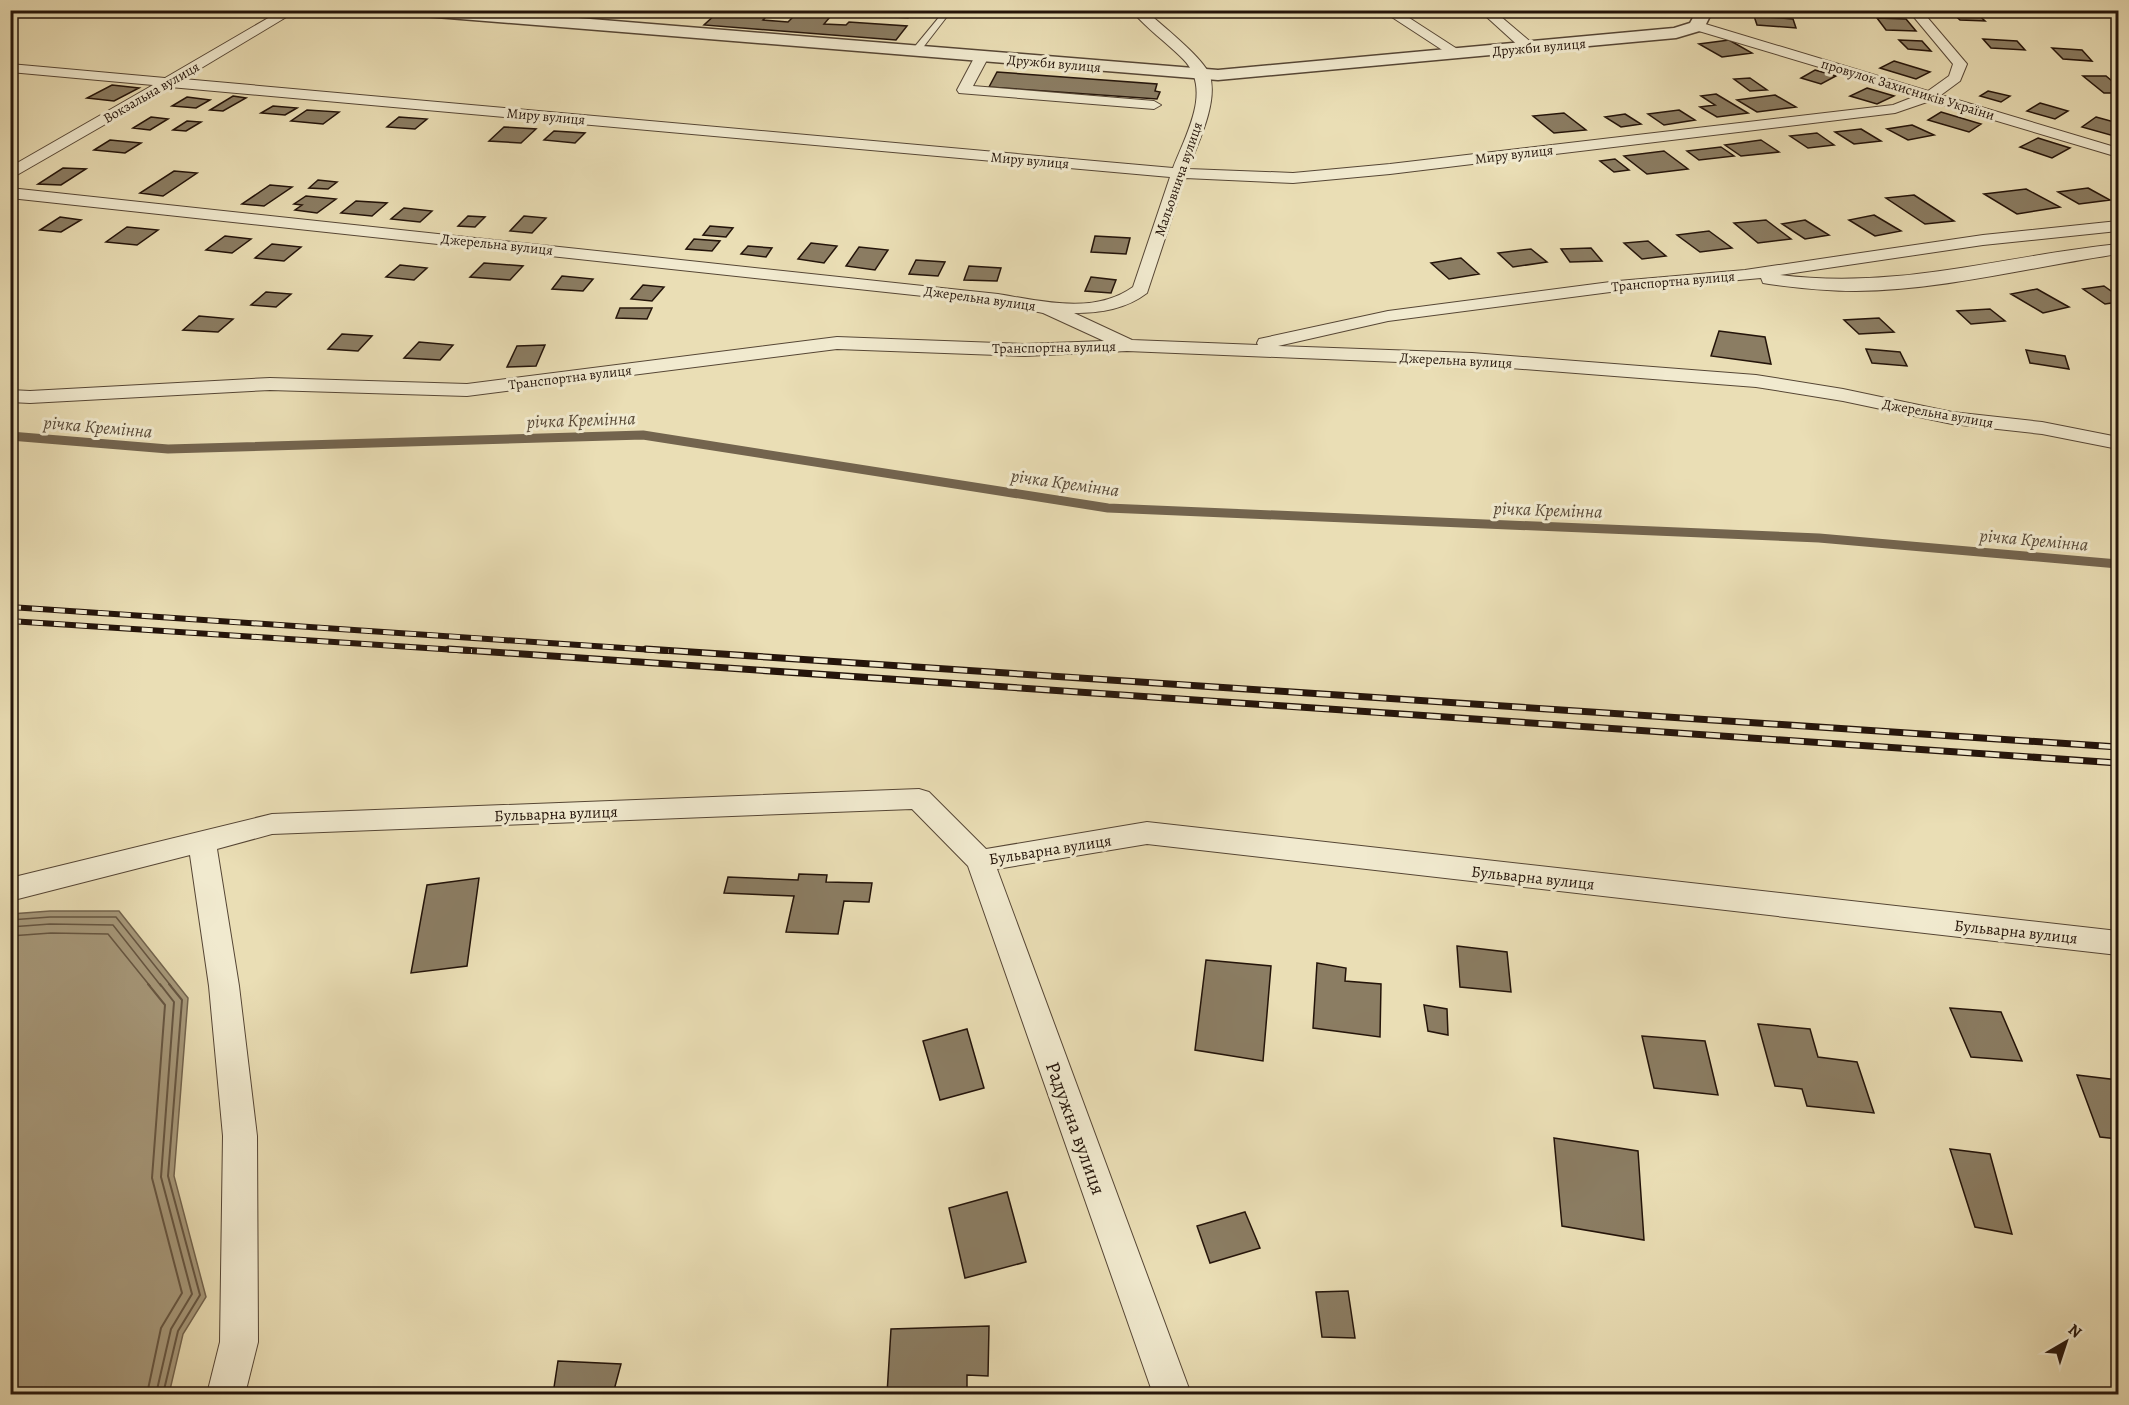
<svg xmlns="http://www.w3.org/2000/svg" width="2129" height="1405" viewBox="0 0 2129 1405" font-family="Alegreya,serif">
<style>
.green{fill:#c8bc98;stroke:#766851;stroke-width:1.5}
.water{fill:#a7997b;stroke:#73644e;stroke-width:1.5}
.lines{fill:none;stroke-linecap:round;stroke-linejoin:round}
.shore-far1{stroke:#665642;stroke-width:1.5}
.shore{stroke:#665642;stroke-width:2}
.stream{stroke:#73644e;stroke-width:9}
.building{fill:#8b7d63;stroke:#24140a;stroke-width:1.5}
.service-casing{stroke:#564635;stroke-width:2}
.minor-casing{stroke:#564635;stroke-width:2}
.tertiary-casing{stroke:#564635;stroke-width:3}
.service{fill:#f1eacf;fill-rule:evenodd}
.minor{fill:#f1eacf;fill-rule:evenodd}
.tertiary{fill:#f1eacf;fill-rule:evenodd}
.rail-far1-casing{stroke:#24140a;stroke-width:6}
.rail-casing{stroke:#24140a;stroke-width:7}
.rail-far1{stroke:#f1eacf;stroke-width:4;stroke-dasharray:11;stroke-linecap:butt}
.rail{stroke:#f1eacf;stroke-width:4.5;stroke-dasharray:14;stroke-linecap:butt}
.labels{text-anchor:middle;stroke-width:6;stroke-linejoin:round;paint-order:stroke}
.far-street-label{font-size:14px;fill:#24140a;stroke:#f1eacf}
.street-label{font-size:16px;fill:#24140a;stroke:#f1eacf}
.water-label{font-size:18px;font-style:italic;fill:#584937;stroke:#f1eacf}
.near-street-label{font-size:20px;fill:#24140a;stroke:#f1eacf}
</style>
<rect width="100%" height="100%" fill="#eadeb5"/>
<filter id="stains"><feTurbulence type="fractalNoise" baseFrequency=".00333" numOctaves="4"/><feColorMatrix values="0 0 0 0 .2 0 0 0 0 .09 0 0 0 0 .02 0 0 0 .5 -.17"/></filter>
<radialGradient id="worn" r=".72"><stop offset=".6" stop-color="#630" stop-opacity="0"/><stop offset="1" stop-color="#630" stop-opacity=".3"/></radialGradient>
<path class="green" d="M856,11v-1l57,1 -5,7 -55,-4z"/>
<path class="water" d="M50,911h69l69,87 -14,178 32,121 -23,37 -14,60h-158v-480z"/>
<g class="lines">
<path class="shore-far1" d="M10,920l40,-3h66l55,69
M10,927l40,-3 63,1 48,61
M10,936l41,-3 57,1 42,52"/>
<path class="shore" d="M147,1394l14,-66 21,-35 -30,-115 13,-173 -17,-21
M156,1394l15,-65 21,-35 -31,-117 13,-175 -14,-18
M163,1394l15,-63 22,-36 -32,-119 14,-176 -13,-16"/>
<path class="stream" d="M10,436l158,13 475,-14 465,73 711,30 299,26"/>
</g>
<path class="building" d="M800,10h36l-12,14 22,1 3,-3 58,4 -11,14 -192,-15 13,-12 50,3 -4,4 25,2z
M1950,11h24l11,10 -25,-1z
M1754,16l39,3 3,9 -39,-3z
M1877,18l29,1 10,12 -30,-1z
M1983,39l34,2 8,9 -34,-2z
M1729,40l23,13 -30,4 -23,-13z
M1899,40l23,1 9,10 -23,-2z
M2052,48l30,2 10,11 -29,-2z
M1894,61l36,11 -14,7 -36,-11z
M1815,70l21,6 -15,8 -20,-6z
M997,72l160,12 -2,7 5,1 -3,7 -168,-12z
M2083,76h23l12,10v7h-14z
M1750,78l17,12 -17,1 -16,-12z
M112,85l27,3 -25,13 -27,-3z
M1867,88l27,8 -17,8 -27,-8z
M1988,91l22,5 -9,6 -21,-6z
M1716,94l32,19 -31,4 -17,-10 15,-2 -14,-9z
M1775,95l21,12 -39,5 -20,-12z
M233,96l13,2 -23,13 -13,-1z
M187,97l23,3 -14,8 -24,-2z
M2040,103l28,8 -13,8 -28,-8z
M273,106l24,2 -12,7 -24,-2z
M307,110l32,2 -16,12 -32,-3z
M1679,110l16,10 -31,5 -16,-11z
M1941,112l40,12 -12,8 -41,-12z
M1564,113l22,17 -32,3 -21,-17z
M1625,114l16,10 -20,3 -16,-10z
M151,117l17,2 -18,11 -17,-2z
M399,117l28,2 -12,10 -28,-2z
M2096,117l22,6v9l-4,4 -32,-9z
M187,121l14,1 -15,9 -13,-1z
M1912,125l22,10 -26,5 -21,-11z
M504,127l32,2 -15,14 -32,-2z
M1861,129l20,12 -27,3 -19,-12z
M554,131l31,2 -10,10 -31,-3z
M1817,133l17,12 -26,3 -18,-12z
M2038,138l32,10 -18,10 -32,-11z
M110,140l31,3 -16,10 -31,-3z
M1761,140l18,12 -38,4 -16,-11z
M1721,147l13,9 -35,4 -12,-9z
M1664,151l24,18 -41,5 -23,-18z
M1615,159l14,11 -15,2 -14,-11z
M63,168l23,1 -25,16 -23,-1z
M174,171l23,2 -34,23 -23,-3z
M318,180l19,2 -9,7 -19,-1z
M270,185l22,2 -28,19 -22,-2z
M2088,188l22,12 -31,4 -21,-12z
M2026,189l34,18 -43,7 -33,-20z
M1914,195l40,26 -29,3 -39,-26z
M306,196l30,3 -19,14 -22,-3 7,-5 -8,-1z
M356,201l31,2 -15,13 -31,-3z
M404,208l28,3 -12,11 -29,-3z
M1874,215l27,16 -26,5 -26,-16z
M468,216l17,1 -10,10 -17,-1z
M524,216l22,2 -14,15 -22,-2z
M60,217l21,3 -20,12 -21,-2z
M1766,220l25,19 -33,4 -24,-20z
M1805,220l24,15 -24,4 -23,-15z
M710,226l23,2 -7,9 -23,-2z
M127,227l31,3 -21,15 -31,-3z
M1709,231l23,17 -32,4 -23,-17z
M225,236l26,3 -19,14 -26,-3z
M1095,236l35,2 -4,16 -35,-2z
M694,239l26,2 -8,10 -26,-2z
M1648,241l18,15 -24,3 -18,-16z
M811,243l26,3 -13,17 -26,-4z
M272,244l29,3 -17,14 -29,-3z
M748,246l24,2 -6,9 -25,-3z
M859,247l29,3 -13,20 -29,-4z
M1591,248l11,13 -32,1 -9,-13z
M1531,249l16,13 -34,5 -15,-14z
M1461,258l18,16 -30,5 -18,-16z
M916,260l29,2 -7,14 -29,-2z
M484,263l39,3 -13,14 -40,-3z
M400,265l27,3 -13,12 -28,-3z
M969,266l32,2 -4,13 -33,-1z
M562,276l31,3 -10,12 -31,-2z
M1091,277l25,3 -5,13 -26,-2z
M643,285l21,2 -12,14 -21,-2z
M2104,286l14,10v6l-13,2 -22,-15z
M2037,289l32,18 -26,6 -32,-19z
M266,292l25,2 -15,13 -25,-2z
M620,308h32l-5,11 -31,-1z
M1990,309l15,12 -34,3 -14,-13z
M199,316l34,3 -15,13 -35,-2z
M1879,318l15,14 -35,2 -15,-14z
M1719,331l46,6 6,27 -60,-8z
M342,334l30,2 -14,15 -30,-2z
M419,342l34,3 -13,15 -36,-2z
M545,345l-9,21 -29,1 10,-21z
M1866,349l34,3 7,14 -35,-3z
M2026,350l39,6 4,13 -39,-6z
M799,874l28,1 -1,7 46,1 -3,19 -25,-1 -6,33 -52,-2 8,-36 -70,-3 4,-16 70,3z
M479,878l-12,88 -56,7 16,-88z
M1457,946l50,6 4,40 -51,-5z
M1206,960l65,6 -8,95 -68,-11z
M1317,963l29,5 -1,13 36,3 -1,53 -67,-9z
M1424,1005l23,4 1,26 -20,-4z
M1950,1008l51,4 21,49 -51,-4z
M1758,1024l52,5 8,28 39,5 17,51 -67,-7 -5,-17 -27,-3z
M967,1029l17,59 -44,12 -17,-59z
M1642,1036l63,5 13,54 -64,-7z
M2077,1075l41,5v59l-18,-2z
M1554,1138l84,13 6,89 -82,-14z
M1950,1149l40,5 22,80 -37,-7z
M1007,1192l19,70 -61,16 -16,-70z
M1245,1212l15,36 -50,15 -13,-37z
M1348,1291l7,47 -33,-1 -6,-45z
M989,1326l-1,50 -21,-1v19h-80l4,-65z
M558,1361l63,3 -8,30h-60z"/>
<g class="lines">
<g class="service-casing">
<path id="service" d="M945,10h7l-34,44h-6v-4z"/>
</g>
<g class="minor-casing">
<path id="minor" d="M282,10h16l-115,69 990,89c13,-34 40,-79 10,-109 -17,-17 -37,-31 -52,-49h14c14,13 60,49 65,66 8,27 -12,67 -22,93l105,4 97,-9 503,-59 23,-9 -224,-67 -1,-3 6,-4 5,1 226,68 21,-15 4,-12 -45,-54h13l46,54 -7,17 -19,14 177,53v9l-188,-56 -35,12 -505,61 -97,9 -108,-5 -38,115c-21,16 -46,20 -73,20l58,27 126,5 -1,-2 2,-4 129,-28 230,-30 127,-11 238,-35 135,-14v10l-135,14 -203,30c120,15 222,-19 338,-31v10c-87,13 -174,36 -262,37 -30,0 -58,-3 -87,-7l-6,-1 -2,-5 -143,13 -230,30 -110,25 194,7 284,22 87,14 109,23 90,10 76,15v12l-76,-15 -90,-10 -109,-23 -87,-14 -284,-22 -345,-14 -102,5 -188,-7 -370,47 -197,-6 -240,13 -20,-1v-12l20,1 240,-13 197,6 370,-47 188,7 79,-3 -61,-28 -45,-9 -988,-106v-10l988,106c43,7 96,21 135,-7l37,-110 -1000,-90 -160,92v-12l143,-82 -143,-13v-8l155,14z
M1381,10h16l68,44 -2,3h-10z
M1479,10h14l40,34 2,3 -2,3h-10z
M981,54l7,4 -15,28 181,15 7,4 -7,4 -195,-16 -2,-3 17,-32z
M919,789l10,3 57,57 161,-27 971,109v24l-971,-111 -150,25 194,525h-38l-185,-528 -56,-57 -640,25 -55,15 22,137 18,150 1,206 -13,52h-38l13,-52 3,-206 -14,-150 -19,-131 -180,46v-23l262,-64z"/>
</g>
<g class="tertiary-casing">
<path id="tertiary" d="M403,10h76l739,60 456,-42 16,-5 4,-7 -3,-6h16l3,6 -7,14 -27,8 -458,42 -807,-65z"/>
</g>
<use href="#service" class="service"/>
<use href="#minor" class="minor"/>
<use href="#tertiary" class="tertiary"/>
<g class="rail-far1-casing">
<path id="rail-far1" d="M10,607l659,44
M10,621l462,30"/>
</g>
<g class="rail-casing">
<path id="rail" d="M449,649l1669,114
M646,649l1472,98"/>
</g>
<use href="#rail-far1" class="rail-far1"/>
<use href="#rail" class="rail"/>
</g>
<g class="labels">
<g class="far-street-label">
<text transform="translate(1539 47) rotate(-5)" y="5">Дружби вулиця</text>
<text transform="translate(1054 63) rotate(5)" y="5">Дружби вулиця</text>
<text transform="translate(1908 89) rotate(17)" y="5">провулок Захисників України</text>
<text transform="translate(151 92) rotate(-30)" y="5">Вокзальна вулиця</text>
<text transform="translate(546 116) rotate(5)" y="5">Миру вулиця</text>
<text transform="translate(1514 154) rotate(-7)" y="5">Миру вулиця</text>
<text transform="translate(1030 160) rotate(5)" y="5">Миру вулиця</text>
<text transform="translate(1178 179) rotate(-71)" y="5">Мальовнича вулиця</text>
<text transform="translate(497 244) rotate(6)" y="5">Джерельна вулиця</text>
<text transform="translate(1673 281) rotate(-5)" y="5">Транспортна вулиця</text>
<text transform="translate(980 298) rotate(8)" y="5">Джерельна вулиця</text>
<text transform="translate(1054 347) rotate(-1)" y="5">Транспортна вулиця</text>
<text transform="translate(1456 360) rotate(3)" y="5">Джерельна вулиця</text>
<text transform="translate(570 377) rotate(-7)" y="5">Транспортна вулиця</text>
<text transform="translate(1938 413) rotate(10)" y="5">Джерельна вулиця</text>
</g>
<g class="street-label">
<text transform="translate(556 813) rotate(-2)" y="6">Бульварна вулиця</text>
<text transform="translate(1050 849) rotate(-9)" y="6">Бульварна вулиця</text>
<text transform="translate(1533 877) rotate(6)" y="6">Бульварна вулиця</text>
<text transform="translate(2016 931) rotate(6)" y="6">Бульварна вулиця</text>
</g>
<g class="water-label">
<text transform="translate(581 420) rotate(-2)" y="6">річка Кремінна</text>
<text transform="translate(98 427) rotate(5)" y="6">річка Кремінна</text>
<text transform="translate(1065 483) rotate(8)" y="6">річка Кремінна</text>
<text transform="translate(1548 510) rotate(2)" y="6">річка Кремінна</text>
<text transform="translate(2034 540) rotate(5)" y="6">річка Кремінна</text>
</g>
<g class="near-street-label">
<text transform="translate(1076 1128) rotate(70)" y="7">Радужна вулиця</text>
</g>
</g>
<rect width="2129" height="1405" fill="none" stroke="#eadeb5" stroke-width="36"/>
<rect x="12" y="12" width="2105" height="1381" fill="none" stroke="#24140a" stroke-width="3"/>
<rect x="18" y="18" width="2093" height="1369" fill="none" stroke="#24140a" stroke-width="1.5"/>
<g transform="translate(2066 1342) rotate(39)" stroke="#f1eacf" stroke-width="4.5" paint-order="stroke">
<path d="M0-4.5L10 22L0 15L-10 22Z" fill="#24140a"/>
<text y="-9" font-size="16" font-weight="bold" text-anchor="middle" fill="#24140a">N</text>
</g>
<rect width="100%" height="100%" filter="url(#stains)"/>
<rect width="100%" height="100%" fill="url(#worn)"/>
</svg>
